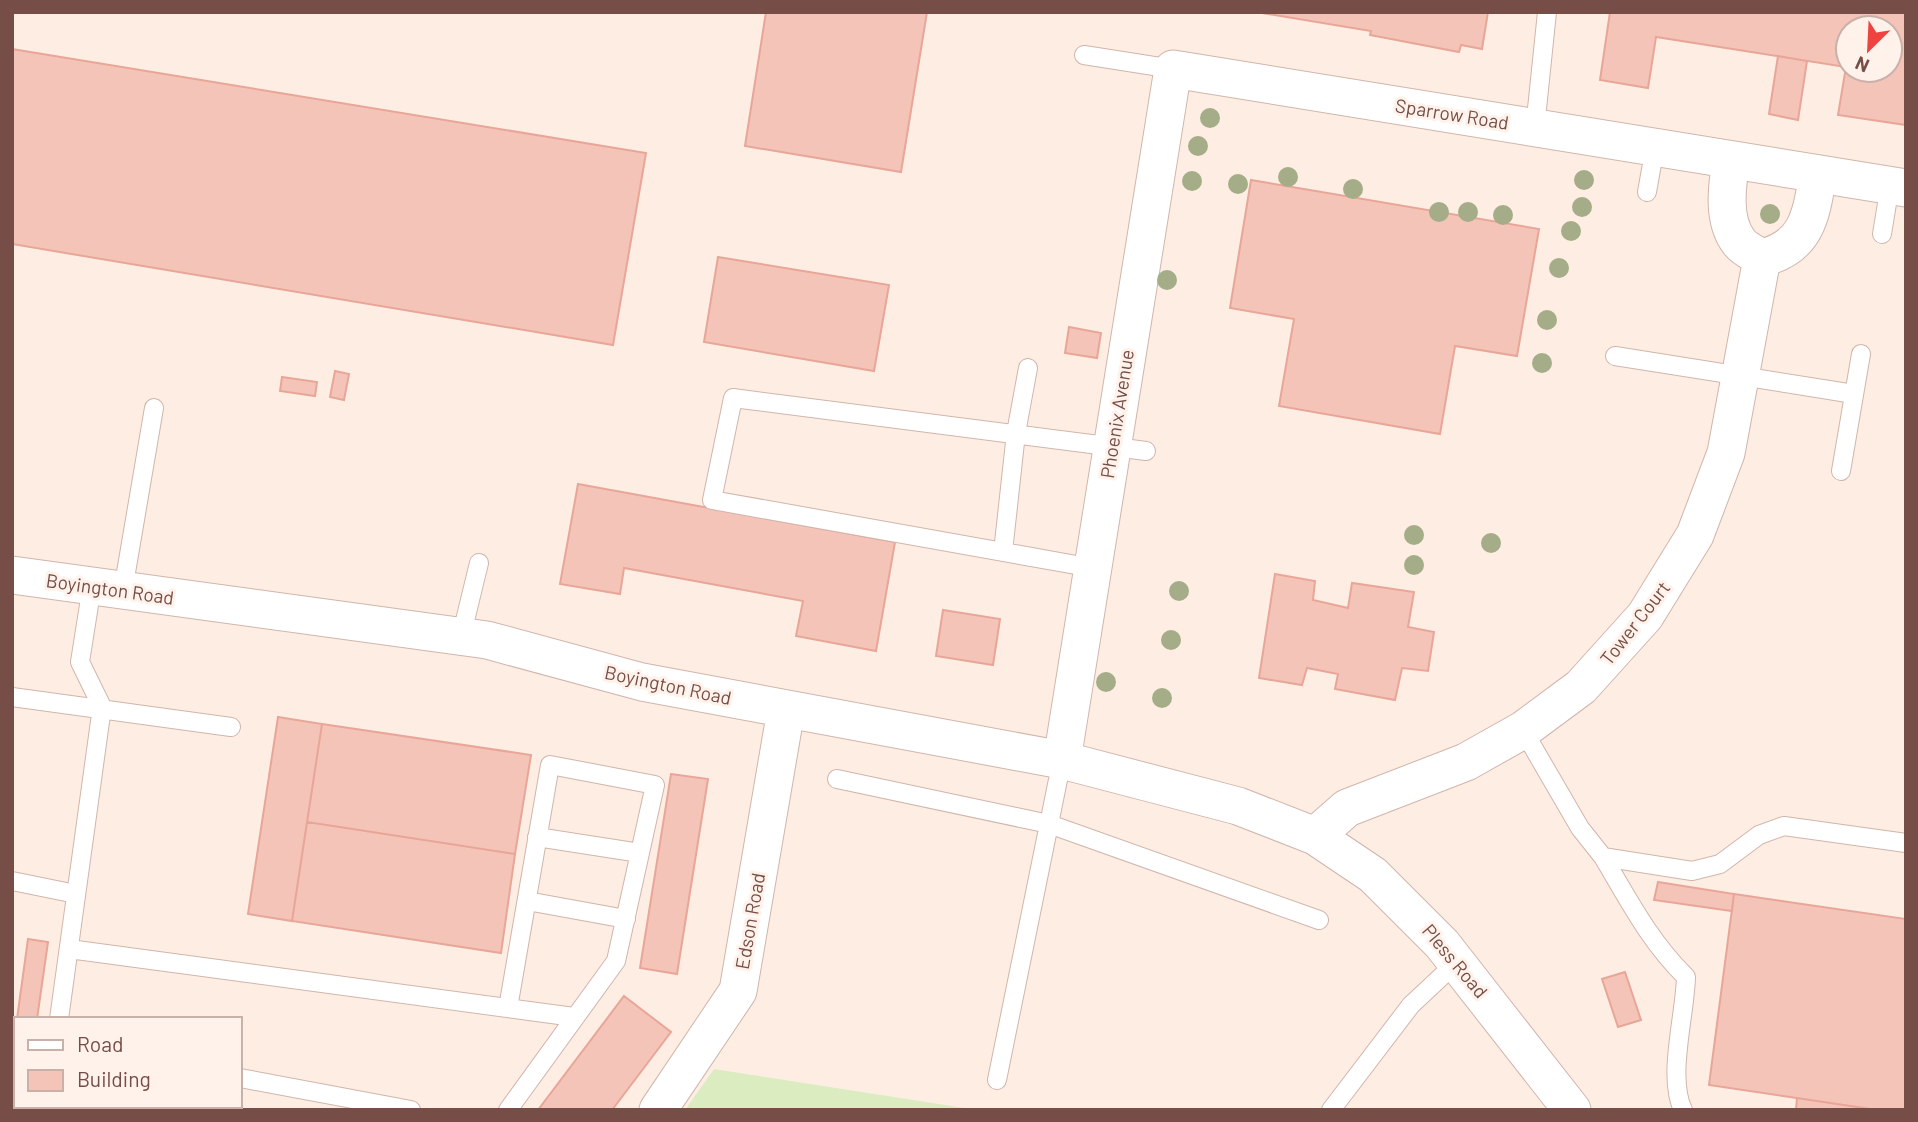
<svg xmlns="http://www.w3.org/2000/svg" width="1918" height="1122" viewBox="0 0 1918 1122" font-family="Barlow,sans-serif">
<style>
.green{fill:#dbecc0}
.building{fill:#f5c4b8;stroke:#e8a698;stroke-width:2;fill-rule:evenodd}
.lines{fill:none;stroke-linecap:round;stroke-linejoin:round}
.service-casing{stroke:#d1b5ab;stroke-width:20}
.minor-casing{stroke:#d1b5ab;stroke-width:39}
.service{stroke:#fff;stroke-width:18}
.minor{stroke:#fff;stroke-width:37}
.tree{fill:#a4ad87}
.labels{text-anchor:middle;stroke-width:6;stroke-linejoin:round;paint-order:stroke}
.street-label{font-size:19px;fill:#774e47;stroke:#fff2ea}
</style>
<rect width="100%" height="100%" fill="#feede3"/>
<path class="green" d="M714,1069l263,41h-292z"/>
<path class="building" d="M766,12h161l-26,160 -156,-26z
M1256,12h232l-6,37 -21,-4 -2,7 -89,-17 1,-4z
M1610,12h296v113l-68,-10 8,-48 -190,-30 -8,51 -48,-8zM1848,28h42v42h-42z
M12,49l634,104 -33,192 -601,-101z
M1778,56l29,5 -9,59 -29,-6z
M1251,180l288,49 -22,127 -62,-10 -15,88 -161,-28 15,-87 -64,-11z
M718,257l171,28 -15,86 -170,-29z
M1069,327l32,6 -4,25 -32,-5z
M335,371l14,3 -5,26 -14,-3z
M282,377l35,5 -2,14 -35,-5z
M578,484l317,58 -19,109 -80,-15 7,-35 -179,-33 -4,26 -60,-10z
M1275,574l40,7 -2,19 35,8 4,-25 62,9 -6,35 26,5 -6,39 -26,-3 -7,32 -60,-11 3,-15 -31,-6 -5,17 -43,-7z
M943,610l57,9 -7,46 -57,-9z
M278,717l44,7 -30,197 -44,-7z
M322,724l209,31 -16,99 -208,-32z
M671,774l37,5 -31,195 -37,-6z
M307,822l208,32 -14,99 -209,-32z
M1658,882l76,12 -2,17 -78,-11z
M1734,894l172,25v191h-29l-168,-25z
M28,939l20,3 -11,77h-20z
M1625,972l16,48 -23,7 -16,-48z
M624,996l47,36 -59,78h-74z
M1797,1098l80,12h-81z"/>
<g class="lines">
<g class="service-casing">
<path id="service" d="M1084,55l89,14
M1535,128l12,-116
M1647,192l8,-45
M1882,234l8,-49
M1615,356l239,38
M1841,471l20,-117
M1003,552l13,-119 12,-65
M1093,568l-381,-68 21,-102 413,53
M123,590l31,-182
M461,637l18,-74
M12,697l219,30
M1523,730l57,98 23,29 89,14 28,-7 39,-29 25,-9 122,17
M837,779l212,45 270,96
M537,837l103,16
M1603,857c25,42 47,85 83,120 -1,39 -19,100 -3,133
M12,881l64,13
M527,901l99,18
M69,949l505,68
M508,1008l42,-243 105,20 -39,176 -108,149
M59,1019l43,-312 -22,-45 12,-76
M240,1078l171,32
M997,1080l65,-320
M46,1110l1,-4
M1331,1110l80,-105 46,-43"/>
</g>
<g class="minor-casing">
<path id="minor" d="M1731,160c-4,26 -9,60 8,82 5,7 15,11 23,16 45,-11 49,-42 56,-84
M12,575l475,65 155,42 420,78 176,46 77,30 58,39 69,69 130,166
M1062,760l111,-691 733,119
M1315,836l32,-28 119,-46 57,-32 58,-43 64,-71 50,-81 31,-82 36,-195
M658,1110l80,-119 48,-281"/>
</g>
<use href="#service" class="service"/>
<use href="#minor" class="minor"/>
</g>
<g class="tree">
<circle cx="1210" cy="118" r="10"/>
<circle cx="1198" cy="146" r="10"/>
<circle cx="1288" cy="177" r="10"/>
<circle cx="1584" cy="180" r="10"/>
<circle cx="1192" cy="181" r="10"/>
<circle cx="1238" cy="184" r="10"/>
<circle cx="1353" cy="189" r="10"/>
<circle cx="1582" cy="207" r="10"/>
<circle cx="1439" cy="212" r="10"/>
<circle cx="1468" cy="212" r="10"/>
<circle cx="1770" cy="214" r="10"/>
<circle cx="1503" cy="215" r="10"/>
<circle cx="1571" cy="231" r="10"/>
<circle cx="1559" cy="268" r="10"/>
<circle cx="1167" cy="280" r="10"/>
<circle cx="1547" cy="320" r="10"/>
<circle cx="1542" cy="363" r="10"/>
<circle cx="1414" cy="535" r="10"/>
<circle cx="1491" cy="543" r="10"/>
<circle cx="1414" cy="565" r="10"/>
<circle cx="1179" cy="591" r="10"/>
<circle cx="1171" cy="640" r="10"/>
<circle cx="1106" cy="682" r="10"/>
<circle cx="1162" cy="698" r="10"/>
</g>
<g class="labels">
<g class="street-label">
<text transform="translate(1452 114) rotate(9)" y="7">Sparrow Road</text>
<text transform="translate(1117 414) rotate(-81)" y="7">Phoenix Avenue</text>
<text transform="translate(110 589) rotate(8)" y="7">Boyington Road</text>
<text transform="translate(1635 623) rotate(-52)" y="7">Tower Court</text>
<text transform="translate(668 685) rotate(12)" y="7">Boyington Road</text>
<text transform="translate(750 921) rotate(-80)" y="7">Edson Road</text>
<text transform="translate(1455 961) rotate(50)" y="7">Pless Road</text>
</g>
</g>
<rect width="1918" height="1122" fill="none" stroke="#774e47" stroke-width="28"/>
<rect x="14" y="1017" width="228" height="91" fill="#fff2ea" stroke="#c9b0a9" stroke-width="2"/>
<rect x="28" y="1040" width="35" height="10" fill="#ffffff" stroke="#c9b0a9" stroke-width="2"/>
<text x="77" y="1052" font-size="21" fill="#774e47">Road</text>
<rect x="28" y="1070" width="35" height="21" fill="#f5c4b8" stroke="#c9b0a9" stroke-width="2"/>
<text x="77" y="1087" font-size="21" fill="#774e47">Building</text>
<g transform="translate(1869 49) rotate(204)"><circle r="33" fill="#fff2ea" stroke="#c9b0a9" stroke-width="2"/>
<path d="M0-5L12 26L0 18L-12 26Z" fill="#ef4340"/>
<text y="-10" font-size="19" font-weight="bold" text-anchor="middle" fill="#774e47">N</text>
</g>
</svg>
